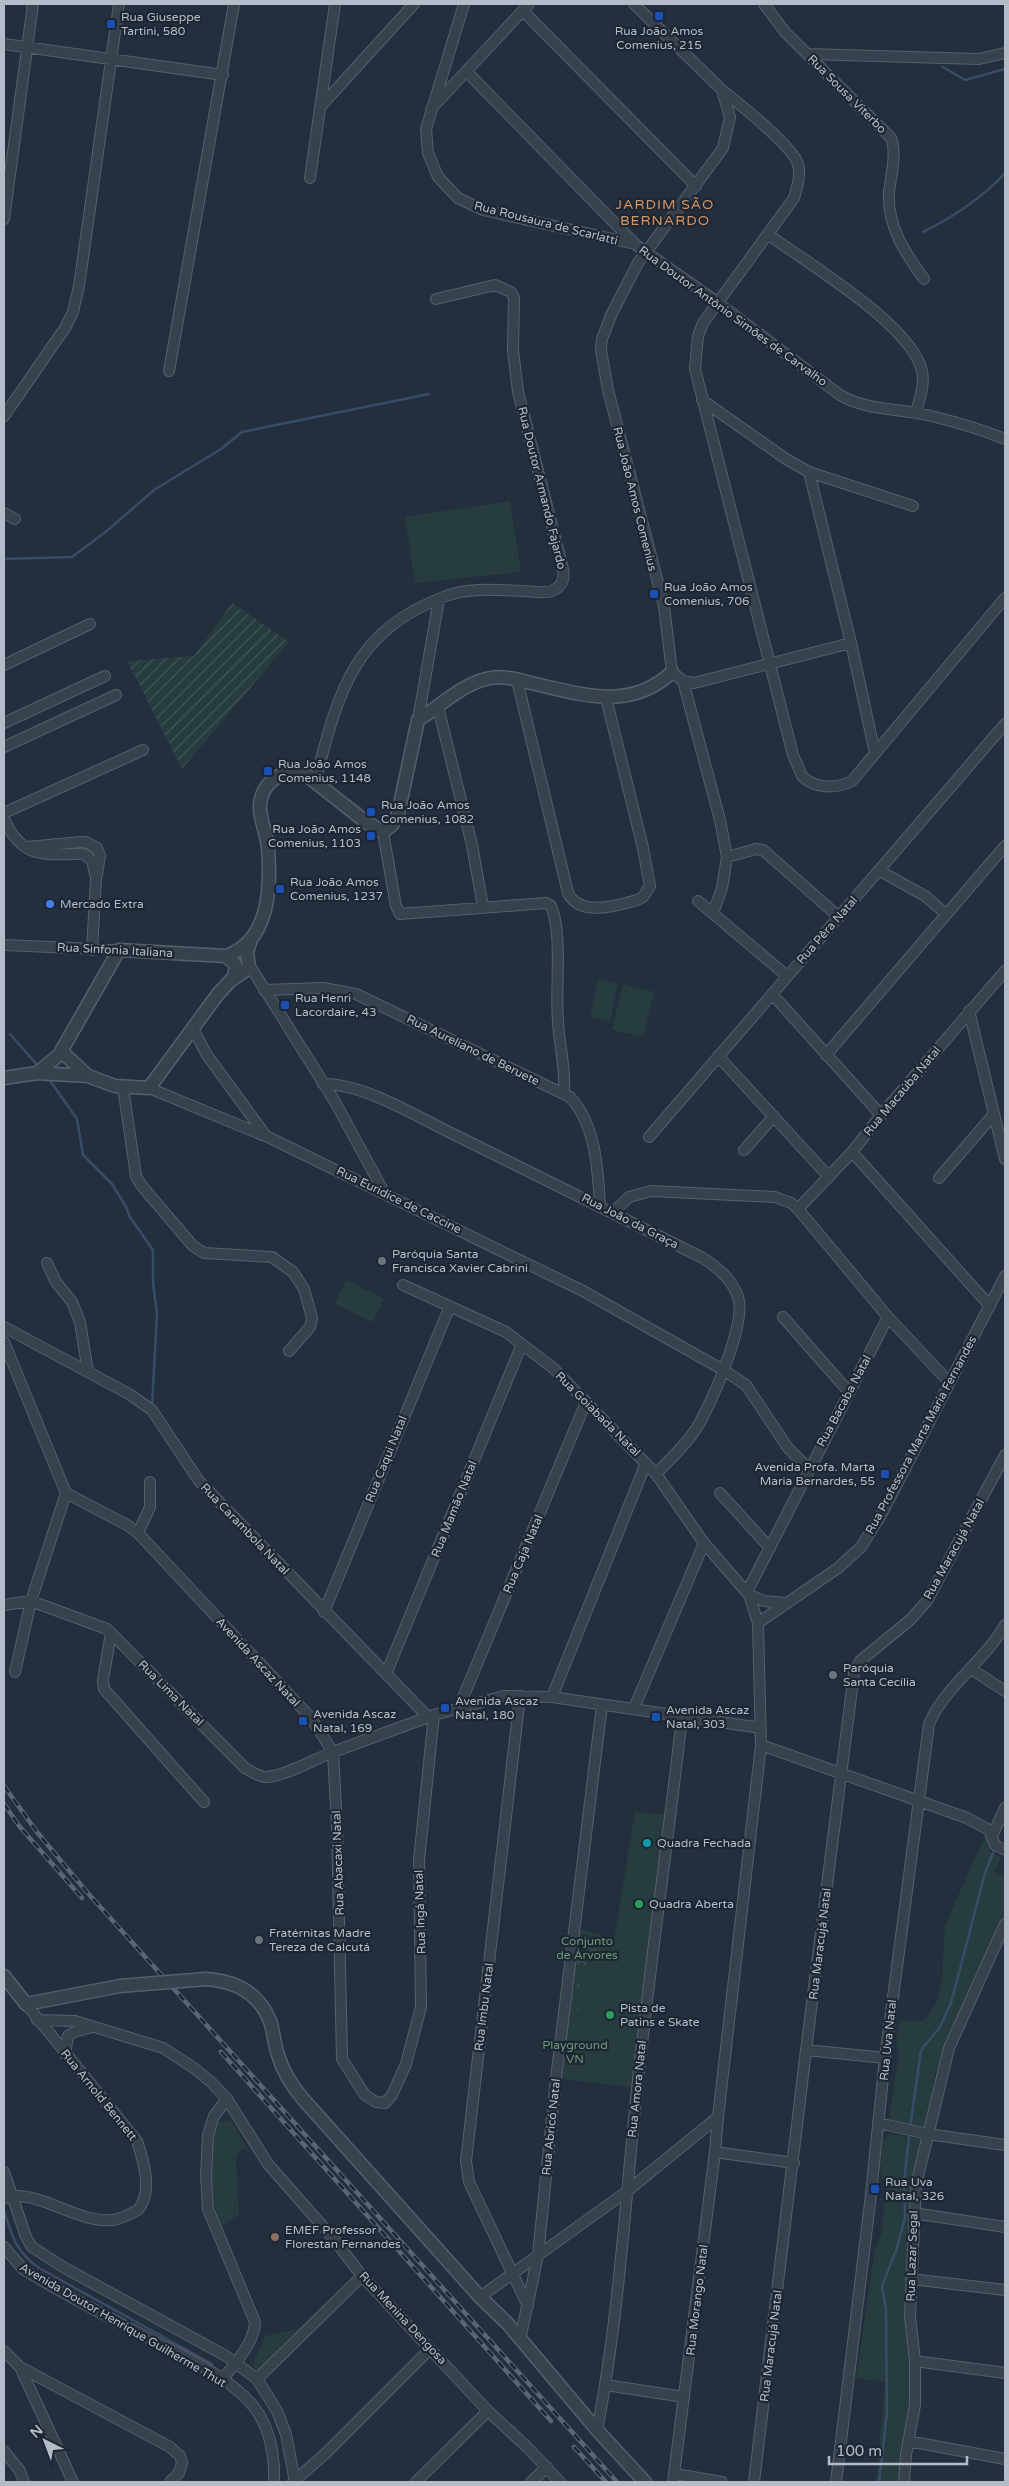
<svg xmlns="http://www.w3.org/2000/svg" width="1009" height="2486" viewBox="0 0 1009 2486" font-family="'Varela Round',sans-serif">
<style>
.green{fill:#263c3f}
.forest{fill:url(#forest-crowns)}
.garden{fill:url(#garden-furrows)}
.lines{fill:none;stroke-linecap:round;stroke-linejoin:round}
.stream{stroke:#394c67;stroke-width:2.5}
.minor-casing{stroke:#565f6c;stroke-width:12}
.tertiary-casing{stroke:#565f6c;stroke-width:15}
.minor{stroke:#38414e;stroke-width:10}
.tertiary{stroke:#38414e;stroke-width:12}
.rail-casing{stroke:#5a6575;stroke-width:4.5}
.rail{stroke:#1d2633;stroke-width:2.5;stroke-dasharray:8;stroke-linecap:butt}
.tertiary-bridge-casing{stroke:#565f6c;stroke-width:15;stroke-linecap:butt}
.tertiary-bridge{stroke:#38414e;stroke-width:12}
.transit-dot{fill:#1a4fb4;stroke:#1d2633;stroke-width:2}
.shop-dot{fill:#3f7fe0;stroke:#1d2633;stroke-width:2}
.worship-dot{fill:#6b7280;stroke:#1d2633;stroke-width:2}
.culture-dot{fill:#0f9aa8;stroke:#1d2633;stroke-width:2}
.leisure-dot{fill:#2e9e5b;stroke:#1d2633;stroke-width:2}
.education-dot{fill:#8d6e63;stroke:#1d2633;stroke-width:2}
.labels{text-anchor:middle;stroke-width:4.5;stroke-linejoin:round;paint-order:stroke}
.poi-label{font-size:12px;fill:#b4bcc9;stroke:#1d2633;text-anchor:start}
.street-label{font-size:12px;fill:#b4bcc9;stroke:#1d2633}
.park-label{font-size:12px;fill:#6b9a76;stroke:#1d2633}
.neighbourhood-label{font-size:14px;letter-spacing:1px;fill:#d59563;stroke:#1d2633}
</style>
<defs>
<pattern id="forest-crowns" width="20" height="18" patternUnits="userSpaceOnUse" patternTransform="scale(1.25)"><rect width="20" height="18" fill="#263c3f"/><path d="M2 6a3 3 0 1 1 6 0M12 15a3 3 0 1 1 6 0" fill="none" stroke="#435659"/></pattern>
<pattern id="garden-furrows" width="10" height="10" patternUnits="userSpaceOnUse" patternTransform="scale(1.25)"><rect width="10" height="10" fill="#263c3f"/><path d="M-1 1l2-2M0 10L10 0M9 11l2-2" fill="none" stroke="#435659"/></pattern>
</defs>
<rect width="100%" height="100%" fill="#242f3e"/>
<path class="green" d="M510,501l11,71 -106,11 -10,-66z
M598,979l20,5 -8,38 -20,-5z
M623,984l31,8 -11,45 -31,-7z
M346,1280l38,19 -11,23 -38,-18z
M635,1812l36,3 -35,273 -80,-10 19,-150 39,11z
M985,1836l5,15 11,6 -6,15 10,6v38l-70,158 -8,51 -4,3 -33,-6 -1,-3 10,-66 -3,-11 4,-21h23l13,-17 6,-24 3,-55z
M228,2120l5,3 16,29 -4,-3 -6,2 -3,6 3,58 -19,11c-7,-16 -19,-96 1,-105 2,-1 5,0 7,-1z
M889,2134l32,5 1,3 -7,33 -1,207 -13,100h-25l9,-100 -29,-4 19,-128 6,-15 5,-46 -6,-18 3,-31z
M298,2329l-30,38 -7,4 -7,-3v-7l11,-25z"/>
<path class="forest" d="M575,1928l39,11 -17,20 -12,25 -6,-1 -1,33 -11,-2z"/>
<path class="garden" d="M232,603l57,39 -107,127 -55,-108 67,-5z"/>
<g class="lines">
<path class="stream" d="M943,67l22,13 40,-11
M923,232c27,-13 62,-36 82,-59
M4,559l68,-2 36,-27 46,-40 67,-41 21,-17 187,-38
M10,1034l29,33
M49,1079l28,40 6,36 29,29 13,21 5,12 23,33v33l4,31 -5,92
M910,2128l11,-78 19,-23 11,-24 34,-130 9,-22
M4,2211c8,25 12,41 35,57l173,96
M879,2482l8,-69 -1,-103 -4,-24 15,-38 8,-30 -1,-35 5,-46"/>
<g class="minor-casing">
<path id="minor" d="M464,4l-38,125 2,24 10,24 20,21 25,12 152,34
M634,4l88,86 8,27 -7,31 -85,115 -26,50 -10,26 -1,11 7,40 56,216 8,66 11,9 11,2 157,-40
M764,4l21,28 106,106c6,15 0,38 -2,54 -2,34 16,61 35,87
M523,11l173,175
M4,44l219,31
M807,54l172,5 26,-6
M467,72l169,173 81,57 123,93c28,16 57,13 87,20 26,6 53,14 78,24
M722,90c16,13 71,56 76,74 3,12 -1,23 -4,34l-91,125 -5,13 -3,33 98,386 9,21c13,13 34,13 50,5l153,-183
M321,106l93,-102
M431,109l98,-105
M310,178l25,-174
M4,219l29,-215
M769,235c38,28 143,90 153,136 3,14 -3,29 -6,42
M169,371l65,-367
M702,400l84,59 23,13 104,34
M4,416l61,-88 8,-16 6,-26 40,-282
M809,472l42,171 24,110
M4,513l11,6
M4,665l86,-41
M517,680l51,213c12,24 48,13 69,7l6,-3 7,-11 -7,-38 -37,-150
M683,681l37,139 7,37 -5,31 -9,25
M438,707l34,138 11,62
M418,720l21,-121
M4,723l101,-47
M4,747l112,-52
M315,782c23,-88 37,-151 131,-186 24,-9 52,-6 76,-5 9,0 22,3 30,0 10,-4 13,-12 11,-22l-45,-177 -5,-42 1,-52 -3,-6 -16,-7 -59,14
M4,813l139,-63
M4,819c17,38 37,36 75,35
M383,832l13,74 4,8 146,-11 5,3c12,27 4,83 7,115 1,24 8,47 6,72
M86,842l11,6 3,8 -4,23 -4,71
M27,847l54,-5
M84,854l8,7 3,13
M727,857l29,-8 7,1 76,67
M880,871l45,25 21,18
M698,901l89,75
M4,945l115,5
M250,966l84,134 51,94
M264,990l59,-2 33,6 214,103c26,28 28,73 30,109
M772,994l109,121
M969,1011l36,148
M193,1029l14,26 59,81 317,155 142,80 21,14 42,63 21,21
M826,1055l179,-209
M718,1056l111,121
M323,1084c41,-1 96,34 134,52 82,40 164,81 246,122 15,10 29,21 35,39 9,26 -27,108 -42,132 -11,17 -27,31 -40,45
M123,1087l13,89 5,9 52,61 11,7 68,4 21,15 11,17 8,29 -2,9 -21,24
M149,1088l116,48
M649,1137l356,-413
M744,1150l30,-34
M852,1152l138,154
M939,1178l55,-64
M798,1209l54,-57 29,-37 124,-144
M612,1213l17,-16 22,-6 124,6 16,6 7,6 90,108 60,64
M47,1263l9,19 16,20 8,20 8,50
M403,1285l103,47 47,36 103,106 48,69 45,52 9,28
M783,1317l66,75
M4,1327l125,67 23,16 47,71 229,236
M4,1342l62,151
M66,1493l61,32 11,8 173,185 22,34 101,-37 70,-19 48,1 209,31
M720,1493l50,55
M138,1533l12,-26v-25
M747,1592l141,-275
M749,1595l15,6 21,2
M4,1605l27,-4 76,28 138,139c7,4 14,9 22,9 18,-1 48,-18 66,-25l4,74 5,233 23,36 11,7 9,1 7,-8 14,-31 15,-57 -2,-147 15,-145
M324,1612l126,-306
M111,1633l-8,47 1,9 100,113
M971,1669l34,22
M15,1672l16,-71 35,-108
M386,1674l136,-330
M520,1696l-54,465 3,21 59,124
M552,1697l94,-234
M459,1707l127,-305
M634,1708l70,-165
M761,1745l206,73 22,12 6,15 10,5
M992,1836l13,-28
M37,2020l38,1 88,27 31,20 18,15 15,16 41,65 65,74 29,38 126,135 39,36 33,35
M806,2050l79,8
M65,2054l3,-18 6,-4 18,-5
M878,2123l50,11 77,11
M715,2152l79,11
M4,2172l22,65 6,10 31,20 163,89 31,23 20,32 9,23 9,48
M4,2198c32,-11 72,26 109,22 8,-1 17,-6 25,-10 15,-18 6,-48 -1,-69l-111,-137
M913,2213l92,14
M4,2247l19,22c39,24 79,45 120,66 36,20 84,39 111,72 16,20 21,50 20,75
M911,2279l94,11
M480,2297l146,-105 92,-75 43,-372 -3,-122 80,-55 23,-21 20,-32 124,-239
M520,2340l18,-85 18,-177 46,-373
M4,2351l16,16 53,115
M915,2361l90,12
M20,2367l150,80 10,9 2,7 -3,10 -9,9
M257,2379l105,-103
M222,2380c13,-17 32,-36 33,-58l-47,-113 -2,-33 2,-41 6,-19 13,-17
M606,2385l78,12
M597,2430c22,-112 28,-227 40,-341 13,-124 31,-248 45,-372
M908,2441l97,18
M4,2451l16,20 4,11
M675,2474l47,8
M293,2482l33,-29 104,-104
M416,2482l72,-71
M531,2482l16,-15
M673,2482l42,-330 3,-35
M754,2482l52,-432 48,-377 6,-12 50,-41 17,-19 78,-146
M836,2482l34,-279 15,-145 44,-334c16,-38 56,-63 76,-99
M904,2482l2,-27 9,-50v-44l-5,-45 6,-131 33,-137 56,-124"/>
</g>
<g class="tertiary-casing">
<path id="tertiary" d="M230,981l19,-13 -2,-16 3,-9
M61,1051l27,25
M37,1073l22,-18 60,-105 107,6c44,-15 45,-69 42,-108 -1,-14 -8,-27 -8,-41 0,-23 23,-41 45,-33l61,48 17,10 9,-7 6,-11 20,-94c21,-13 43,-35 68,-41 15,-4 31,0 45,4 50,11 99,29 141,-11
M4,1078l33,-5 51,3 27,10 34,2 69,-94 15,-16 3,-9 -1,-5 -9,-8
M4,1976l22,28 94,-18
M206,1979c30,2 53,14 64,42 4,11 4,23 8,34 5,17 14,31 25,44l177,198 28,27 89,106 48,52"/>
</g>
<use href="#minor" class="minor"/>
<use href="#tertiary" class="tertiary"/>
<g class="rail-casing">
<path id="rail" d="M4,1786l33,46 49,59 531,591
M4,1804l16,23 62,71
M221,2052l330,369
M574,2447l32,35"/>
</g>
<use href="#rail" class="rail"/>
<g class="tertiary-bridge-casing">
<path id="tertiary-bridge" d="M120,1986l86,-7"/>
</g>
<use href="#tertiary-bridge" class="tertiary-bridge"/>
</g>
<g class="transit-dot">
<rect x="654" y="11" width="10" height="10" rx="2.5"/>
<rect x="106" y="19" width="10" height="10" rx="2.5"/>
<rect x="649" y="589" width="10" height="10" rx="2.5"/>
<rect x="263" y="766" width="10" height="10" rx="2.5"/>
<rect x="366" y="807" width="10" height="10" rx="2.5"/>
<rect x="366" y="831" width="10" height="10" rx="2.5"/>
<rect x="275" y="884" width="10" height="10" rx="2.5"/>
<rect x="280" y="1000" width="10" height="10" rx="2.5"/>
<rect x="880" y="1469" width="10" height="10" rx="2.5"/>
<rect x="440" y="1703" width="10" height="10" rx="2.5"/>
<rect x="651" y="1712" width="10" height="10" rx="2.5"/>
<rect x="298" y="1716" width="10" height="10" rx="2.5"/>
<rect x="870" y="2184" width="10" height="10" rx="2.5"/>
</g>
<circle class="shop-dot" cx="50" cy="904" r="5"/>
<g class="worship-dot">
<circle cx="382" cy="1261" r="5"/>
<circle cx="833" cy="1675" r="5"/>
<circle cx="259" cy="1940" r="5"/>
</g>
<circle class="culture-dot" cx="647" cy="1843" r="5"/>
<g class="leisure-dot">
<circle cx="639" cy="1904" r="5"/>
<circle cx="610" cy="2015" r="5"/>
</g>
<circle class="education-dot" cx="275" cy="2237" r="5"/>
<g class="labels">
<g class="poi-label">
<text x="121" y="21">Rua Giuseppe<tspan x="121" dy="14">Tartini, 580</tspan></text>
<text x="659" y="35" text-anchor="middle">Rua João Amos<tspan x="659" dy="14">Comenius, 215</tspan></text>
<text x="664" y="591">Rua João Amos<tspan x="664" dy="14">Comenius, 706</tspan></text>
<text x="278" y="768">Rua João Amos<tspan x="278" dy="14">Comenius, 1148</tspan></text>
<text x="381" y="809">Rua João Amos<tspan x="381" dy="14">Comenius, 1082</tspan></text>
<text x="361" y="833" text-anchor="end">Rua João Amos<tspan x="361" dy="14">Comenius, 1103</tspan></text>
<text x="290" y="886">Rua João Amos<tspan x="290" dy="14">Comenius, 1237</tspan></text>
<text x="60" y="908">Mercado Extra</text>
<text x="295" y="1002">Rua Henri<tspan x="295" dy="14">Lacordaire, 43</tspan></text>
<text x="392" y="1258">Paróquia Santa<tspan x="392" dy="14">Francisca Xavier Cabrini</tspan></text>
<text x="875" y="1471" text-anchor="end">Avenida Profa. Marta<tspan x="875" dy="14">Maria Bernardes, 55</tspan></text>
<text x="843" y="1672">Paróquia<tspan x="843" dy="14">Santa Cecília</tspan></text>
<text x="455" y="1705">Avenida Ascaz<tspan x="455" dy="14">Natal, 180</tspan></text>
<text x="666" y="1714">Avenida Ascaz<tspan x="666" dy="14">Natal, 303</tspan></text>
<text x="313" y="1718">Avenida Ascaz<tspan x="313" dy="14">Natal, 169</tspan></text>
<text x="657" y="1847">Quadra Fechada</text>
<text x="649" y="1908">Quadra Aberta</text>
<text x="269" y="1937">Fratérnitas Madre<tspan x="269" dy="14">Tereza de Calcutá</tspan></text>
<text x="620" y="2012">Pista de<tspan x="620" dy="14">Patins e Skate</tspan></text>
<text x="885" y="2186">Rua Uva<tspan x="885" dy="14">Natal, 326</tspan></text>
<text x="285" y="2234">EMEF Professor<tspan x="285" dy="14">Florestan Fernandes</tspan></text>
</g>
<g class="street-label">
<text transform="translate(847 94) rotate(45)" y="4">Rua Sousa Viterbo</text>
<text transform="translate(546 223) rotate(14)" y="4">Rua Rousaura de Scarlatti</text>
<text transform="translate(733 316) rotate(36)" y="4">Rua Doutor Antônio Simões de Carvalho</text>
<text transform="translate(542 488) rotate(76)" y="4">Rua Doutor Armando Fajardo</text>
<text transform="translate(635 499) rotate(76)" y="4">Rua João Amos Comenius</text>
<text transform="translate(827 930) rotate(-49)" y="4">Rua Pêra Natal</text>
<text transform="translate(115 950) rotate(3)" y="4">Rua Sinfonia Italiana</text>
<text transform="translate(473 1050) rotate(26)" y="4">Rua Aureliano de Beruete</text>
<text transform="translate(902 1091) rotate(-50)" y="4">Rua Macaúba Natal</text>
<text transform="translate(399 1200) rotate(26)" y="4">Rua Euridice de Caccine</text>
<text transform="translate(630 1221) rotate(27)" y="4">Rua João da Graça</text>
<text transform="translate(844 1401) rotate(-62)" y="4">Rua Bacaba Natal</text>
<text transform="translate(598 1414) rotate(45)" y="4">Rua Goiabada Natal</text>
<text transform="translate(921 1435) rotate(-62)" y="4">Rua Professora Marta Maria Fernandes</text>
<text transform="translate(386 1459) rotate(-68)" y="4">Rua Caqui Natal</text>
<text transform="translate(454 1509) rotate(-68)" y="4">Rua Mamão Natal</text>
<text transform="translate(245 1529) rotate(46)" y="4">Rua Carambola Natal</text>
<text transform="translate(954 1549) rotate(-61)" y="4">Rua Maracujá Natal</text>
<text transform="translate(523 1554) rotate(-67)" y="4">Rua Caja Natal</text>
<text transform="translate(258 1662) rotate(47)" y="4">Avenida Ascaz Natal</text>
<text transform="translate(171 1693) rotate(45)" y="4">Rua Lima Natal</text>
<text transform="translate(338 1863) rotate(-92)" y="4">Rua Abacaxi Natal</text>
<text transform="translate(420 1912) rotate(-92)" y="4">Rua Ingá Natal</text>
<text transform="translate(820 1944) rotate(-83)" y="4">Rua Maracujá Natal</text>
<text transform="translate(484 2007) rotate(-83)" y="4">Rua Imbu Natal</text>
<text transform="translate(888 2040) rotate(-84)" y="4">Rua Uva Natal</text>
<text transform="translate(637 2089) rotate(-84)" y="4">Rua Amora Natal</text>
<text transform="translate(99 2095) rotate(51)" y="4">Rua Arnold Bennett</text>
<text transform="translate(551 2127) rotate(-84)" y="4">Rua Abricó Natal</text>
<text transform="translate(912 2256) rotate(-88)" y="4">Rua Lazar Segal</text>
<text transform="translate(697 2300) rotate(-83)" y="4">Rua Morango Natal</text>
<text transform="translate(403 2318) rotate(47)" y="4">Rua Menina Dengosa</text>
<text transform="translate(123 2325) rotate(30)" y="4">Avenida Doutor Henrique Guilherme Thut</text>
<text transform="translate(771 2346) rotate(-83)" y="4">Rua Maracujá Natal</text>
</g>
<g class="park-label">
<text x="587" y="1945">Conjunto<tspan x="587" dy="14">de Árvores</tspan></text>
<text x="575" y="2049">Playground<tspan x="575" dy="14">VN</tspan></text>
</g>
<g class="neighbourhood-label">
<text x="665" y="209">JARDIM SÃO<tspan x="665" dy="16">BERNARDO</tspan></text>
</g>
</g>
<rect width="1009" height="2486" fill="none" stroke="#b4bcc9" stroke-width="10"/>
<g transform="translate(45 2441) rotate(318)" stroke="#1d2633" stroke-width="4" paint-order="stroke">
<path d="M0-4L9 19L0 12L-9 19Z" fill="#b4bcc9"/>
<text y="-8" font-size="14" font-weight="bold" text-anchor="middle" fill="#b4bcc9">N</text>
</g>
<path d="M829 2456v8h138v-8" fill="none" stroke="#b4bcc9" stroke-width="2.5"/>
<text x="836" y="2456" font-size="15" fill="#b4bcc9" stroke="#1d2633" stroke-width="4" paint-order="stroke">100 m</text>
</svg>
